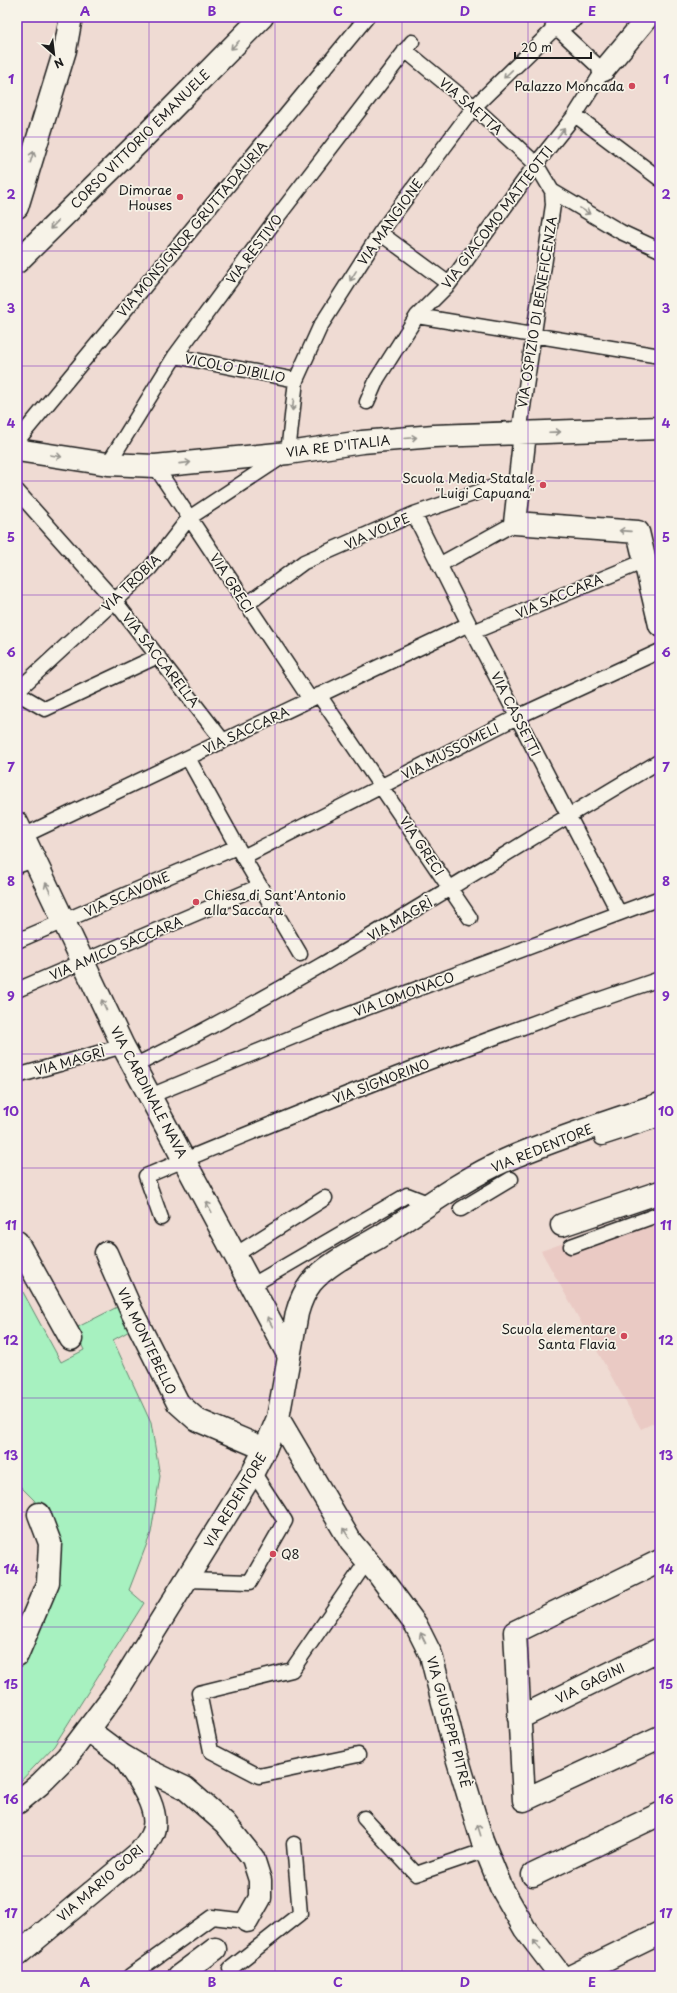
<svg xmlns="http://www.w3.org/2000/svg" width="677" height="1993" viewBox="0 0 677 1993" font-family="'Playpen Sans',sans-serif">
<style>
.built{fill:#eacac4}
.green{fill:#a7f1c0;stroke:#62866e}
.lines{fill:none;stroke-linecap:round;stroke-linejoin:round}
.service-casing{stroke:#1c1c1c;stroke-width:17}
.pedestrian-casing{stroke:#1c1c1c;stroke-width:24}
.minor-casing{stroke:#1c1c1c;stroke-width:25}
.tertiary-casing{stroke:#1c1c1c;stroke-width:25}
.service{stroke:#f7f3e8;stroke-width:14}
.pedestrian{stroke:#f7f3e8;stroke-width:21}
.minor{stroke:#f7f3e8;stroke-width:22}
.tertiary{stroke:#f7f3e8;stroke-width:22}
.oneway{stroke:#94928c}
.grid{fill:none;stroke:#7b2cbf;stroke-width:1;stroke-opacity:0.55}
.poi-dot{fill:#d1495b;stroke:#f7f3e8;stroke-width:1.5}
.labels{text-anchor:middle;stroke-width:3.5;stroke-linejoin:round;paint-order:stroke}
.poi-label{font-size:13px;fill:#1c1c1c;stroke:#f7f3e8;text-anchor:end}
.street-label{font-size:13px;fill:#1c1c1c;stroke:#f7f3e8}
.neatline{fill:none;stroke:#7b2cbf;stroke-width:1.5}
.grid-label{font-size:13px;text-anchor:middle;font-weight:bold;fill:#7b2cbf}
</style>
<rect width="100%" height="100%" fill="#efdbd3"/>
<filter id="ink" filterUnits="userSpaceOnUse"><feTurbulence type="fractalNoise" baseFrequency=".025" numOctaves="2"/><feDisplacementMap in="SourceGraphic" scale="8" xChannelSelector="R" yChannelSelector="G"/><feConvolveMatrix kernelMatrix="1 2 1 2 8 2 1 2 1" color-interpolation-filters="sRGB"/></filter>
<g filter="url(#ink)">
<path class="built" d="M660,1209v211l-19,9 -100,-178z"/>
<path class="green" d="M17,1281l44,81 23,-12 -10,-21 47,-24 12,24 -20,11 38,83 9,53 -9,57 -22,57 15,13 -90,143 -37,39v-120l36,-68 -3,-73 -16,-24 -17,-17z"/>
<g class="lines">
<g class="service-casing">
<path id="service" d="M405,50l69,57 62,57 16,27 69,41 39,18
M575,115l85,64
M380,233l69,51
M417,316l243,40
M175,356l121,24
M519,434l34,-229 -1,-14
M17,441l350,-424
M108,464l67,-108 104,-141 133,-173
M155,466l155,233
M17,491l97,109 109,141
M414,514l55,110 150,289
M439,565l76,-42
M246,605l58,-43 110,-48 85,-29h20
M473,632l172,-71
M17,691l133,-123 39,-50 99,-65 8,-73 24,-53 60,-94 94,-126 82,-80 47,44 -28,44 -39,49 -87,120 -32,32 -40,63 -10,23
M17,693l28,16 113,-53
M319,695l151,223
M188,758l55,99 57,97
M23,836l446,-212
M243,857l274,-140 143,-66
M17,866l17,-6
M17,941l220,-94
M17,990l243,-104
M134,1066c182,-89 351,-202 526,-305
M17,1076l106,-30
M150,1096l184,-76 326,-122
M602,1138l58,-19
M461,1209l50,-30
M161,1218l-15,-42c169,-71 340,-139 514,-197
M571,1246l89,-32
M235,1255l90,-57
M251,1286l156,-91 23,9
M187,1580l63,2 35,-61 -32,-49
M358,1755l-99,21 -48,-25 -12,-58 93,-23 75,-109
M364,1818l52,56 70,-24
M230,1969l70,-55 -6,-70
M130,1976l82,-59 35,4"/>
</g>
<g class="pedestrian-casing">
<path id="pedestrian" d="M556,27l16,-10
M603,71l45,-54"/>
</g>
<g class="minor-casing">
<path id="minor" d="M525,433l-10,90 123,9 22,93
M17,450l91,14 47,2 133,-13 74,-11 72,-6 226,-8
M17,823l106,223 166,310
M562,1225l98,-33
M17,1242l54,97
M106,1253l26,59 46,91 19,17 68,29
M278,1418l73,124 28,33 37,50 15,30 25,99 26,86 19,47 24,42 36,47
M660,1561l-145,71 9,168 136,-63
M17,1655l31,-73 2,-39 -11,-29
M519,1718l141,-69
M88,1730l35,26 20,12 42,20 40,35 28,35 7,22v18l-13,23
M533,1875l127,-61
M17,1955l123,-103c4,-5 8,-10 11,-16 13,-23 -14,-58 -26,-77
M179,1976l36,-27
M572,1976l88,-43"/>
</g>
<g class="tertiary-casing">
<path id="tertiary" d="M17,207l48,-157 6,-33
M17,262l123,-121 122,-124
M17,1803l23,-19 27,-27 52,-69 134,-216 12,-23 13,-31 19,-105c3,-11 7,-21 14,-30 17,-20 46,-33 68,-46 41,-26 82,-57 127,-77 50,-22 103,-38 154,-56"/>
</g>
<use href="#service" class="service"/>
<use href="#pedestrian" class="pedestrian"/>
<use href="#minor" class="minor"/>
<use href="#tertiary" class="tertiary"/>
</g>
<defs><path id="oneway-shaft" d="M-6 0H5M1.5-3L5.5 0L1.5 3" fill="none" stroke-width="1.6" stroke-linecap="round" stroke-linejoin="round"/></defs>
<g class="oneway">
<use href="#oneway-shaft" transform="translate(235 45) rotate(135)"/>
<use href="#oneway-shaft" transform="translate(508 74) rotate(136)"/>
<use href="#oneway-shaft" transform="translate(561 133) rotate(-51)"/>
<use href="#oneway-shaft" transform="translate(32 157) rotate(-73)"/>
<use href="#oneway-shaft" transform="translate(585 211) rotate(31)"/>
<use href="#oneway-shaft" transform="translate(54 225) rotate(135)"/>
<use href="#oneway-shaft" transform="translate(353 276) rotate(122)"/>
<use href="#oneway-shaft" transform="translate(293 405) rotate(96)"/>
<use href="#oneway-shaft" transform="translate(555 432) rotate(-2)"/>
<use href="#oneway-shaft" transform="translate(411 438) rotate(-5)"/>
<use href="#oneway-shaft" transform="translate(56 456) rotate(9)"/>
<use href="#oneway-shaft" transform="translate(185 463) rotate(-6)"/>
<use href="#oneway-shaft" transform="translate(625 531) rotate(-176)"/>
<use href="#oneway-shaft" transform="translate(48 888) rotate(-115)"/>
<use href="#oneway-shaft" transform="translate(104 1005) rotate(-115)"/>
<use href="#oneway-shaft" transform="translate(209 1207) rotate(-118)"/>
<use href="#oneway-shaft" transform="translate(270 1322) rotate(-118)"/>
<use href="#oneway-shaft" transform="translate(346 1533) rotate(-123)"/>
<use href="#oneway-shaft" transform="translate(423 1638) rotate(-116)"/>
<use href="#oneway-shaft" transform="translate(479 1830) rotate(-107)"/>
<use href="#oneway-shaft" transform="translate(537 1945) rotate(-127)"/>
</g>
</g>
<path class="grid" d="M149,17v1959M275,17v1959M402,17v1959M528,17v1959M17,137h643M17,251h643M17,366h643M17,481h643M17,595h643M17,710h643M17,825h643M17,939h643M17,1054h643M17,1168h643M17,1283h643M17,1398h643M17,1512h643M17,1627h643M17,1742h643M17,1856h643"/>
<g class="poi-dot">
<circle cx="632" cy="86" r="4"/>
<circle cx="180" cy="197" r="4"/>
<circle cx="543" cy="485" r="4"/>
<circle cx="196" cy="902" r="4"/>
<circle cx="624" cy="1336" r="4"/>
<circle cx="273" cy="1554" r="4"/>
</g>
<g class="labels">
<g class="poi-label">
<text x="624" y="91">Palazzo Moncada</text>
<text x="172" y="195">Dimorae<tspan x="172" dy="15">Houses</tspan></text>
<text x="535" y="483">Scuola Media Statale<tspan x="535" dy="15">"Luigi Capuana"</tspan></text>
<text x="204" y="900" text-anchor="start">Chiesa di Sant'Antonio<tspan x="204" dy="15">alla Saccara</tspan></text>
<text x="616" y="1334">Scuola elementare<tspan x="616" dy="15">Santa Flavia</tspan></text>
<text x="281" y="1559" text-anchor="start">Q8</text>
</g>
<g class="street-label">
<text transform="translate(471 106) rotate(41)" y="5">VIA SAETTA</text>
<text transform="translate(140 139) rotate(-45)" y="5">CORSO VITTORIO EMANUELE</text>
<text transform="translate(497 217) rotate(-53)" y="5">VIA GIACOMO MATTEOTTI</text>
<text transform="translate(390 222) rotate(-55)" y="5">VIA MANGIONE</text>
<text transform="translate(192 229) rotate(-50)" y="5">VIA MONSIGNOR GRUTTADAURIA</text>
<text transform="translate(254 249) rotate(-53)" y="5">VIA RESTIVO</text>
<text transform="translate(537 312) rotate(-81)" y="5">VIA OSPIZIO DI BENEFICENZA</text>
<text transform="translate(235 368) rotate(11)" y="5">VICOLO DIBILIO</text>
<text transform="translate(338 446) rotate(-7)" y="5">VIA RE D'ITALIA</text>
<text transform="translate(377 531) rotate(-24)" y="5">VIA VOLPE</text>
<text transform="translate(131 583) rotate(-44)" y="5">VIA TROBIA</text>
<text transform="translate(232 583) rotate(57)" y="5">VIA GRECI</text>
<text transform="translate(559 596) rotate(-23)" y="5">VIA SACCARA</text>
<text transform="translate(161 660) rotate(52)" y="5">VIA SACCARELLA</text>
<text transform="translate(516 714) rotate(63)" y="5">VIA CASSETTI</text>
<text transform="translate(246 730) rotate(-25)" y="5">VIA SACCARA</text>
<text transform="translate(450 751) rotate(-27)" y="5">VIA MUSSOMELI</text>
<text transform="translate(422 846) rotate(56)" y="5">VIA GRECI</text>
<text transform="translate(127 894) rotate(-24)" y="5">VIA SCAVONE</text>
<text transform="translate(400 919) rotate(-30)" y="5">VIA MAGRÌ</text>
<text transform="translate(116 948) rotate(-23)" y="5">VIA AMICO SACCARA</text>
<text transform="translate(404 994) rotate(-20)" y="5">VIA LOMONACO</text>
<text transform="translate(70 1061) rotate(-16)" y="5">VIA MAGRÌ</text>
<text transform="translate(381 1081) rotate(-21)" y="5">VIA SIGNORINO</text>
<text transform="translate(149 1092) rotate(62)" y="5">VIA CARDINALE NAVA</text>
<text transform="translate(542 1148) rotate(-22)" y="5">VIA REDENTORE</text>
<text transform="translate(147 1341) rotate(64)" y="5">VIA MONTEBELLO</text>
<text transform="translate(235 1500) rotate(-59)" y="5">VIA REDENTORE</text>
<text transform="translate(590 1683) rotate(-26)" y="5">VIA GAGINI</text>
<text transform="translate(449 1722) rotate(75)" y="5">VIA GIUSEPPE PITRÈ</text>
<text transform="translate(100 1883) rotate(-41)" y="5">VIA MARIO GORI</text>
</g>
</g>
<rect width="677" height="1993" fill="none" stroke="#f7f3e8" stroke-width="44"/>
<g transform="translate(54 54) rotate(152)" stroke="#f7f3e8" stroke-width="3" paint-order="stroke">
<path d="M0-3L7 15L0 10L-7 15Z" fill="#1c1c1c"/>
<text y="-6" font-size="11" font-weight="bold" text-anchor="middle" fill="#1c1c1c">N</text>
</g>
<path d="M515 52v6h76v-6" fill="none" stroke="#1c1c1c" stroke-width="2"/>
<text x="521" y="52" font-size="12" fill="#1c1c1c" stroke="#f7f3e8" stroke-width="3" paint-order="stroke">20 m</text>
<rect x="22" y="22" width="633" height="1949" class="neatline"/>
<g class="grid-label">
<text x="85" y="16">A</text>
<text x="212" y="16">B</text>
<text x="338" y="16">C</text>
<text x="465" y="16">D</text>
<text x="592" y="16">E</text>
<text x="11" y="84">1</text>
<text x="666" y="84">1</text>
<text x="11" y="199">2</text>
<text x="666" y="199">2</text>
<text x="11" y="313">3</text>
<text x="666" y="313">3</text>
<text x="11" y="428">4</text>
<text x="666" y="428">4</text>
<text x="11" y="542">5</text>
<text x="666" y="542">5</text>
<text x="11" y="657">6</text>
<text x="666" y="657">6</text>
<text x="11" y="772">7</text>
<text x="666" y="772">7</text>
<text x="11" y="886">8</text>
<text x="666" y="886">8</text>
<text x="11" y="1001">9</text>
<text x="666" y="1001">9</text>
<text x="11" y="1116">10</text>
<text x="666" y="1116">10</text>
<text x="11" y="1230">11</text>
<text x="666" y="1230">11</text>
<text x="11" y="1345">12</text>
<text x="666" y="1345">12</text>
<text x="11" y="1460">13</text>
<text x="666" y="1460">13</text>
<text x="11" y="1574">14</text>
<text x="666" y="1574">14</text>
<text x="11" y="1689">15</text>
<text x="666" y="1689">15</text>
<text x="11" y="1804">16</text>
<text x="666" y="1804">16</text>
<text x="11" y="1918">17</text>
<text x="666" y="1918">17</text>
<text x="85" y="1987">A</text>
<text x="212" y="1987">B</text>
<text x="338" y="1987">C</text>
<text x="465" y="1987">D</text>
<text x="592" y="1987">E</text>
</g>
</svg>
